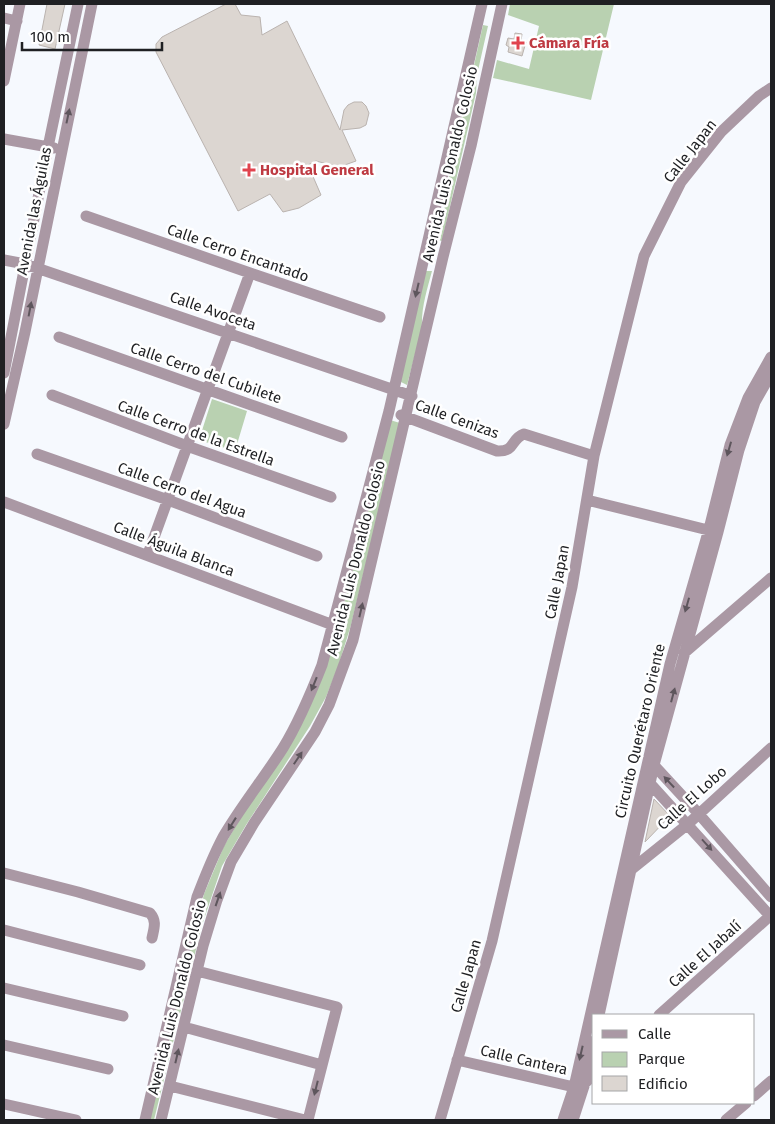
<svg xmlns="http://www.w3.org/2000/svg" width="775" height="1124" viewBox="0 0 775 1124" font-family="'Fira Sans',sans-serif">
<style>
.green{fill:#b9d1b1}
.building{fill:#dcd6d1;stroke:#bab3af}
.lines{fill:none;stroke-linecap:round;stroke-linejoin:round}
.minor{stroke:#aa98a4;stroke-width:11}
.oneway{fill:#5e565d}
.health-dot{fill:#e0444e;stroke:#fff;stroke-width:2}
.labels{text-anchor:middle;stroke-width:5;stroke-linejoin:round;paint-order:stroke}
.health-label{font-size:15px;font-weight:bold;fill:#be3a42;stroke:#fff;text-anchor:start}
.street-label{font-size:15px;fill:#1f2023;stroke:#fff}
</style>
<rect width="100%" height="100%" fill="#f6f9fe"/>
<path class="green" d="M510,4h104l-23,96 -98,-22 4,-18 32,9 10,-43 -31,-11z
M483,25l5,1 -11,49 -1,18 -34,148 -4,-1 6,-24 2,-26z
M426,271h6c-5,19 -11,37 -10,57l-15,57 -8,-4z
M212,399l35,12 -12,40 -36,-11z
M390,420l10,3 -49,202 -13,42 -12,30 -16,29 -64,99 -24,41 -20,59 -48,195h-6l56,-226 20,-48 95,-160 19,-58z"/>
<path class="building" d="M47,4h18l-10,45 -16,-4z
M226,4h9l6,11 19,2 2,18 25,-14 53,109 4,-20 4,-5 6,-3h8l4,4 3,7 -3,12 -6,3 -18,2 14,31 -17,6 -23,-6 -8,4 13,30 -22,13 -16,4 -13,-18 -32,17 -82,-159v-8l6,-7z
M515,33l7,1 -1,7 5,1 -4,14 -14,-4 1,-5 -3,-2 2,-7 6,1z
M654,799l16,17 -25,26z"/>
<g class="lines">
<path class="minor" d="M4,18l13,3
M4,81l16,-77
M4,139l50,9
M86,216l164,57 130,44
M4,260l21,4 387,132
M59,337l283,100
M4,373l44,-226 30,-143
M52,395l135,51 144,51
M401,415l96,36c19,1 13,-12 27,-17l70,22
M4,424l21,-92 67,-328
M37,454l131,46 149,56
M587,500l129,32
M4,502l329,123
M148,554l102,-281
M684,653l87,-75
M651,762l47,51 73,84
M646,779l125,138
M632,869l56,-45 83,-76
M4,873l74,19 72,21c7,8 4,15 2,25
M4,930l136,35
M197,971l140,36 -29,113
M4,988l119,28
M599,1015l55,-250 64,-233 21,-82 16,-48 16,-28
M659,1015l112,-100
M184,1027l138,38
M4,1045l104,24
M457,1060l117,27 11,-4 9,-9
M170,1086l135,34
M754,1096l17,-15
M4,1104l72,16
M145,1120l52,-223c8,-21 16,-41 26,-60 18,-31 41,-59 60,-89 16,-26 28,-55 39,-83l67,-254 93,-407
M161,1120l42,-174 14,-46 14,-38 23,-39 61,-91 14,-27 24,-65 90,-383 28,-111 31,-142
M440,1120l52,-179 80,-354 22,-131 50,-200 37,-74 40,-50 38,-36 12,-8
M563,1120l11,-33 96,-423 39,-135 21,-84 18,-47 23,-41
M573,1120l12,-37 9,-42
M726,1120l20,-17"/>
</g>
<defs><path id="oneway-solid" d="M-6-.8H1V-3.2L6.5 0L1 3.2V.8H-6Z" transform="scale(1.25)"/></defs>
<g class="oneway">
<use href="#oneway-solid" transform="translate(68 116) rotate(-78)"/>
<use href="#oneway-solid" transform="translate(417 290) rotate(103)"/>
<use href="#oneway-solid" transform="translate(30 309) rotate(-79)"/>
<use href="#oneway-solid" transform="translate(729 449) rotate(106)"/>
<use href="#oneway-solid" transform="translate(687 605) rotate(106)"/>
<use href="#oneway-solid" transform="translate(361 610) rotate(-77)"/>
<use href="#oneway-solid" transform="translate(314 684) rotate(112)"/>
<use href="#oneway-solid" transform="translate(673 695) rotate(-75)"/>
<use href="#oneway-solid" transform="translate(298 758) rotate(-56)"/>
<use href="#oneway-solid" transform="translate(669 782) rotate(-133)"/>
<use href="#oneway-solid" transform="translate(232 824) rotate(122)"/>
<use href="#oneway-solid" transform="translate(707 845) rotate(48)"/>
<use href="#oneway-solid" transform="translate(218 899) rotate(-71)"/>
<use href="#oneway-solid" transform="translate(581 1053) rotate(103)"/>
<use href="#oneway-solid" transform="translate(177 1056) rotate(-77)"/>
<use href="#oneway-solid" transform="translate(316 1088) rotate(104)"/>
</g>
<g class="health-dot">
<path d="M515.5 35.5h5v5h5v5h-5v5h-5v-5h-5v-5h5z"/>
<path d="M246.5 162.5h5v5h5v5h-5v5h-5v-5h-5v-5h5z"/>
</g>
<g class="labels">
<g class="health-label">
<text x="529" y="48">Cámara Fría</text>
<text x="260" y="175">Hospital General</text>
</g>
<g class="street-label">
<text transform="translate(690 151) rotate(-52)" y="5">Calle Japan</text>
<text transform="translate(450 164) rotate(-77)" y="5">Avenida Luis Donaldo Colosio</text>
<text transform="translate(34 211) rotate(-79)" y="5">Avenida las Águilas</text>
<text transform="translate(238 253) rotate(19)" y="5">Calle Cerro Encantado</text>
<text transform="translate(213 311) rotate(19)" y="5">Calle Avoceta</text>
<text transform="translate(206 373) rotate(19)" y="5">Calle Cerro del Cubilete</text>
<text transform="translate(457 419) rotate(20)" y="5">Calle Cenizas</text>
<text transform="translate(196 433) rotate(20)" y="5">Calle Cerro de la Estrella</text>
<text transform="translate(182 490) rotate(20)" y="5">Calle Cerro del Agua</text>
<text transform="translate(174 549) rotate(21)" y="5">Calle Águila Blanca</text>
<text transform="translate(356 558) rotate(-76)" y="5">Avenida Luis Donaldo Colosio</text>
<text transform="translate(557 582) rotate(-79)" y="5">Calle Japan</text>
<text transform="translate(640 731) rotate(-77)" y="5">Circuito Querétaro Oriente</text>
<text transform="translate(692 798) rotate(-42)" y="5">Calle El Lobo</text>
<text transform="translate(705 954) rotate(-42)" y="5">Calle El Jabalí</text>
<text transform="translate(466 976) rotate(-74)" y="5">Calle Japan</text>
<text transform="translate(177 997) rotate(-76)" y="5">Avenida Luis Donaldo Colosio</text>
<text transform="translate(524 1060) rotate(13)" y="5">Calle Cantera</text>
</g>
</g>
<rect width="775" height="1124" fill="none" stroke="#1f2023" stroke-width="10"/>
<rect x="592" y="1014" width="162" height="90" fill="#ffffff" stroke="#a5a6a7"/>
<rect x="602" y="1030" width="25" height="8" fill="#aa98a4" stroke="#a5a6a7"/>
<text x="638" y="1039" font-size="15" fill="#1f2023">Calle</text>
<rect x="602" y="1052" width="25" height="15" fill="#b9d1b1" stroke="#a5a6a7"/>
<text x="638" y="1064" font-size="15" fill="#1f2023">Parque</text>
<rect x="602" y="1076" width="25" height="15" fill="#dcd6d1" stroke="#a5a6a7"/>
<text x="638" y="1089" font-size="15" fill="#1f2023">Edificio</text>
<path d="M22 42v8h140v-8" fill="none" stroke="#1f2023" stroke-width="2.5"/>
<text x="30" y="42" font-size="15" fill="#1f2023" stroke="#ffffff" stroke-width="4" paint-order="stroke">100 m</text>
</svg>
